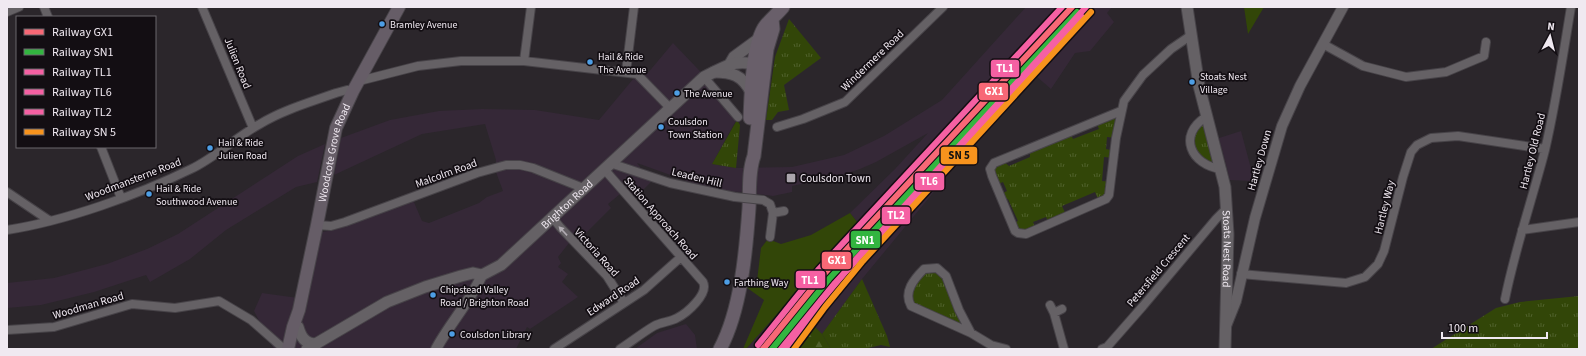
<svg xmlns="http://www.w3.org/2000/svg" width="1586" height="356" viewBox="0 0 1586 356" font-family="'Source Sans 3',sans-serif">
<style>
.built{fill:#352837}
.grass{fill:url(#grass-tufts)}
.forest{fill:url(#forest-firs)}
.green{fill:#324608}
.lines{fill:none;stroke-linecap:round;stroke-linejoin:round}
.minor-casing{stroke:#474348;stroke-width:10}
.tertiary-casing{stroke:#474348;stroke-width:12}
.secondary-casing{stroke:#474348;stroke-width:13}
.primary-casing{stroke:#474348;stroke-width:14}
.trunk-casing{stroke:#474348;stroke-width:15}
.minor{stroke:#656165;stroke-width:8}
.tertiary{stroke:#656165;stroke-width:10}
.secondary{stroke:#656165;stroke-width:11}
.primary{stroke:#665d67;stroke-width:12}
.trunk{stroke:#695f6a;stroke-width:13}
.minor-bridge-casing{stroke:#474348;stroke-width:10;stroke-linecap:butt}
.minor-bridge{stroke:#656165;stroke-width:8}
.rail-1-casing{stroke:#130e13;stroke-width:9}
.rail-2-casing{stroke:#130e13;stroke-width:9}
.rail-3-casing{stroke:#130e13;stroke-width:9}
.rail-4-casing{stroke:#130e13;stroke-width:9}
.rail-5-casing{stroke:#130e13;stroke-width:9}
.rail-6-casing{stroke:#130e13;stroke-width:9}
.rail-1{stroke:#f86876;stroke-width:6}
.rail-2{stroke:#33b540;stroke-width:6}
.rail-3{stroke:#f560a3;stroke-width:6}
.rail-4{stroke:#f560a3;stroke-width:6}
.rail-5{stroke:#f560a3;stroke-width:6}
.rail-6{stroke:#f7931d;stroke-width:6}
.oneway{fill:#b1acb2}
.bus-dot{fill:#4d9ee5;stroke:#130e13;stroke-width:1.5}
.poi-dot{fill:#aba5ac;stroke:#130e13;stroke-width:1.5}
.labels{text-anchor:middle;stroke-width:3.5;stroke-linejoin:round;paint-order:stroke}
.bus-label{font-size:10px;fill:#f0e9f1;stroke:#130e13;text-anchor:start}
.street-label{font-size:11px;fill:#f0e9f1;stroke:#130e13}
.poi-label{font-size:11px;fill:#f0e9f1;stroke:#130e13;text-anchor:start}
.line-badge{stroke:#130e13;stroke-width:1.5}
.badge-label{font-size:11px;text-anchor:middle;font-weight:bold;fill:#fff}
.pale-badge-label{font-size:11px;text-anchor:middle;font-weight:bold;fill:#111}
</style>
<defs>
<pattern id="grass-tufts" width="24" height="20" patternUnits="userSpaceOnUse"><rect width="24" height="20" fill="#324608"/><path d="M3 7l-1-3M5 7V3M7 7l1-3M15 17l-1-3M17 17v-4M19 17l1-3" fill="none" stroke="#50612c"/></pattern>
<pattern id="forest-firs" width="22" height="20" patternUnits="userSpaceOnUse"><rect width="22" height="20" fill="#324608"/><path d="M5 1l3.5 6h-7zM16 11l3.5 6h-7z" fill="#50612c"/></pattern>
</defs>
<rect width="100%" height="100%" fill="#2b262b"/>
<path class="built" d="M1026,7h86l-5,6 7,9 -24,29 -15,2 -24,36 -15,-13 -75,83 -99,120 -40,55 -8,-8 -17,23h-51l112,-126 -8,-10 45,-44 33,-36 -52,29 -16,7 -18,6 -50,11v6l-19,4 -30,-4 -28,-1 -78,-28 14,19 -17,17 -14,-5 -12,10 3,4 -32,32 -10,3 -11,14 3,6 -3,4 10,7 -6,8 16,15 -48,32 -3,-2 -11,22h-242l-20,-38 8,-18 36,5 23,-66 14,-2 78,-30 9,21 7,2 50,-20 8,-6 16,-6 -7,-19v-12l-11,-36 -63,10 -88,41 7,-37 49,-18 49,-9 43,-2 53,1 64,10 35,-42 13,-4 26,-31 67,70 -28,51 24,4 56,-1 52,-12 40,-19 58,-36z
M1241,131l12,45 -3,5 -20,-1 -11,-42z
M325,144l-8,38 -21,5 -70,43 -36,29 -40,23 -4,-7 -52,17 -53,13 -34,3v-25l47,-5 53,-14 40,-15 31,-15 120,-78z
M686,324l9,11 2,14h-62l22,-16z"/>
<path class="grass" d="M789,19l32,39 -37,27 5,25 -11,2 -6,8h-6l9,-63z
M1121,111l-5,27 -9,-1 -1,12 9,2 -1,7 -10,-1 -2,24 10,1 -1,9 -12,10 -4,-9 -33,14 4,9 -17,8 -3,-6 -13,5 3,7 -10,5 -14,-10 6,-3 -10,-22 -6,2 -3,-6 8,-4 -4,-9 -8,3 -3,-9 2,-13 8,-3 7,6 21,-9v-8l40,-16 3,6 26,-10 -3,-7z
M737,120l3,5 -4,43 -24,-4z
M1202,122l12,44 -19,-12 -2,-20z
M931,270l8,2 22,52 -46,-19 -3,-4c-1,-13 6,-26 19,-31z
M862,279l25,57 3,11 -9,-2 -17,4h-33l-9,-15z
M1579,296v53h-148l65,-41 24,-6z"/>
<path class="forest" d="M814,326l8,8 9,15h-34z"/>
<path class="green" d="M1244,7h20l-16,27z
M850,213l8,10 -112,126h-3l21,-49 -18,-13 2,-7 9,1 4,-33 7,-9 13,5 30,-9z"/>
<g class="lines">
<g class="minor-casing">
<path id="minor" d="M44,7l4,10
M202,7l51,121
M7,12l12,-5
M1323,44l40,22 43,11 40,-5 38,-16 2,-14
M524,61l7,-54
M626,72l8,-65
M704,77l34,40
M359,81l59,-15 43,-5h63l113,13 34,35
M1121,111l-127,52 -4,6 2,7 23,55 3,2 8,1 80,-35 3,-4 7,-57 8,-37 19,-26 28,-26 19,-13
M1206,117c-29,18 -15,48 15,52
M777,127l26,-8 42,-17 98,-95
M101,147l20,51
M610,163l60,20 65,14
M604,169l99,113c6,12 -16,31 -26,36 -7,4 -16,4 -23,8 -12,7 -23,16 -34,23
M7,192l43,29
M763,200l7,4 3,9 -3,24
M773,213l11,-2
M552,217l8,10 47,49 17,27
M317,225l14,1 14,-4 132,-49 29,-8h14l13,3 50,20
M7,230c58,-9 131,-35 184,-61 25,-12 45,-32 69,-45 23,-14 51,-22 76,-31l11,-3 6,1
M1522,230l57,-8
M1241,274l105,9 19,-6 13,-13 6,-13 19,-74 8,-25 6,-7 14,-7 27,-2 87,13
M1505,299c10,-50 27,-99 40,-149 11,-47 18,-95 26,-143
M1050,305l4,8 10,36
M1054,313l8,-4
M7,330l47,-3 78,-23 43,4 44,-7 32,19 33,29
M971,333l-12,-23 -13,-34 -9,-8 -13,1c-10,10 -21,23 -13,37l60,27 20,12 15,4
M554,349l90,-59 37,-33
M1102,349l5,-2 36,-41 73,-87 11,-11"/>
</g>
<g class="tertiary-casing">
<path id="tertiary" d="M1226,326l10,-25 19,-83 27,-92 18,-40 43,-79
M436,349c14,-26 34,-47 46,-74"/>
</g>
<g class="secondary-casing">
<g id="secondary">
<path id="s1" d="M1187,7l12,79 26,101 3,47 -3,115"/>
<path d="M730,64l4,-7 26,-19"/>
<path d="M714,72c18,0 28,3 37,20"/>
<path d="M298,327c3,10 7,17 18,17"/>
<path id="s2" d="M307,349l80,-47 38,-15 36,-11 12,-3 9,2 19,-10 203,-188c25,-12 28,-18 58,-12"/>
</g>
</g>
<g class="primary-casing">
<g id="primary">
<path id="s3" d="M288,349l5,-22 6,-17 18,-85 19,-97 17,-37 46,-84"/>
</g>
</g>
<g class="trunk-casing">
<path id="trunk" d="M750,118c1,-23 2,-76 16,-93 5,-6 12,-12 17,-18
M720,349c21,-39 26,-98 29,-141 1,-17 -1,-36 5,-52l13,-107 6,-20 -1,-10"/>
</g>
<use href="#minor" class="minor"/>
<use href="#tertiary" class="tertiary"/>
<use href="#secondary" class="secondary"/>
<use href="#primary" class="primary"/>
<use href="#trunk" class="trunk"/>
<g class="minor-bridge-casing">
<path id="minor-bridge" d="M735,197l28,3"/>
</g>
<use href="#minor-bridge" class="minor-bridge"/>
<g class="rail-1-casing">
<path id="rail-1" d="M763,349l61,-75 248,-267"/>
</g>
<g class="rail-2-casing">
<path id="rail-2" d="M772,349l57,-70 248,-267"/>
</g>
<g class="rail-3-casing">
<path id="rail-3" d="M758,345l61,-76 243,-262"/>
</g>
<g class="rail-4-casing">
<path id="rail-4" d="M781,349l54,-66 247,-266"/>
</g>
<g class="rail-5-casing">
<path id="rail-5" d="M785,349l35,-47 37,-44 229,-251"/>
</g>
<g class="rail-6-casing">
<path id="rail-6" d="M794,349l31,-42 37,-45 229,-250"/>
</g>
<use href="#rail-1" class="rail-1"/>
<use href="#rail-2" class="rail-2"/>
<use href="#rail-3" class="rail-3"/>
<use href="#rail-4" class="rail-4"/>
<use href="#rail-5" class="rail-5"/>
<use href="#rail-6" class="rail-6"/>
</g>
<defs><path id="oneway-solid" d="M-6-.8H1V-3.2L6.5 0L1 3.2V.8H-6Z"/></defs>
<use class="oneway" href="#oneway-solid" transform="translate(563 231) rotate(-133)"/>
<g class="bus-dot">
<circle cx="382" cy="24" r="3.5"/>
<circle cx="590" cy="62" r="3.5"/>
<circle cx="1192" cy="82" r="3.5"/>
<circle cx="677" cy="93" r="3.5"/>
<circle cx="661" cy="127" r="3.5"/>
<circle cx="210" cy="148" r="3.5"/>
<circle cx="149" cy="194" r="3.5"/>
<circle cx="727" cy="282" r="3.5"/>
<circle cx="433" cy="295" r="3.5"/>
<circle cx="452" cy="334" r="3.5"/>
</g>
<rect class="poi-dot" x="786" y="173" width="10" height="10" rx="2"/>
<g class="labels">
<g class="bus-label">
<text x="390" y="28">Bramley Avenue</text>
<text x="598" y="60">Hail &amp; Ride<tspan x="598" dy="13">The Avenue</tspan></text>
<text x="1200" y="80">Stoats Nest<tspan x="1200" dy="13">Village</tspan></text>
<text x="684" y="97">The Avenue</text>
<text x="668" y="125">Coulsdon<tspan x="668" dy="13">Town Station</tspan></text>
<text x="218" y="146">Hail &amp; Ride<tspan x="218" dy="13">Julien Road</tspan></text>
<text x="156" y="192">Hail &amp; Ride<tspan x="156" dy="13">Southwood Avenue</tspan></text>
<text x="734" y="286">Farthing Way</text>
<text x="440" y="293">Chipstead Valley<tspan x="440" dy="13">Road / Brighton Road</tspan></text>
<text x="460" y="338">Coulsdon Library</text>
</g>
<g class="street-label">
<text transform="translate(872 60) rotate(-44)" y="4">Windermere Road</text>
<text transform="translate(238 63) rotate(68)" y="4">Julien Road</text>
<text transform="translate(1532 151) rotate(-76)" y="4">Hartley Old Road</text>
<text dy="4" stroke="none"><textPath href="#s3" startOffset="202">Woodcote Grove Road</textPath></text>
<text transform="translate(1259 160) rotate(-74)" y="4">Hartley Down</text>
<text transform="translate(446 173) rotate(-20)" y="4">Malcolm Road</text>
<text transform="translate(697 177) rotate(14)" y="4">Leaden Hill</text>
<text transform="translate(133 179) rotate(-21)" y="4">Woodmansterne Road</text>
<text dy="4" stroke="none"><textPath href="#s2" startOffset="304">Brighton Road</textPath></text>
<text transform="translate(1384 207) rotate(-76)" y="4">Hartley Way</text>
<text transform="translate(661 218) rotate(49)" y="4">Station Approach Road</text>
<text dy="4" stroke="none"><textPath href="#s1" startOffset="246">Stoats Nest Road</textPath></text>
<text transform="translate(597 252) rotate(48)" y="4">Victoria Road</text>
<text transform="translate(1158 270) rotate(-50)" y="4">Petersfield Crescent</text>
<text transform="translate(613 296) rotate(-34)" y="4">Edward Road</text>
<text transform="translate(88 305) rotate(-16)" y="4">Woodman Road</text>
</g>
<g class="poi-label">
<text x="800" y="182">Coulsdon Town</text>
</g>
</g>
<g class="line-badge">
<rect x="990" y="59" width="30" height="19" rx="4" fill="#f560a3"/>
<rect x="978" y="82" width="31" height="19" rx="4" fill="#f86876"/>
<rect x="940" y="146" width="38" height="19" rx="4" fill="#f7931d"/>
<rect x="914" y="172" width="31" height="19" rx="4" fill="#f560a3"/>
<rect x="881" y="206" width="30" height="19" rx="4" fill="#f560a3"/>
<rect x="850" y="230" width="31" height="19" rx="4" fill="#33b540"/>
<rect x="821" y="251" width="31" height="19" rx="4" fill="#f86876"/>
<rect x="795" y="270" width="31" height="19" rx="4" fill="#f560a3"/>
</g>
<g class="badge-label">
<text x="1005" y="72">TL1</text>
<text x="994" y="95">GX1</text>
<text x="929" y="185">TL6</text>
<text x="896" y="219">TL2</text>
<text x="865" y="244">SN1</text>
<text x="837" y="264">GX1</text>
<text x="810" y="284">TL1</text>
</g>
<g class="pale-badge-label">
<text x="959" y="159">SN 5</text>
</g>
<rect width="1586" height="356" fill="none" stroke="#f0e9f1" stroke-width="16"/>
<rect x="16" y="16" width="140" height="132" fill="#130e13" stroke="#6b666c"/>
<rect x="24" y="29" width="20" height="6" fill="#f86876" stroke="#6b666c"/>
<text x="52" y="36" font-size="12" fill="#f0e9f1">Railway GX1</text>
<rect x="24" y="49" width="20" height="6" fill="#33b540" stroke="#6b666c"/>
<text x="52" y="56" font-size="12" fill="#f0e9f1">Railway SN1</text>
<rect x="24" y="69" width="20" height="6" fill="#f560a3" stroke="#6b666c"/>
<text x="52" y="76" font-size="12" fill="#f0e9f1">Railway TL1</text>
<rect x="24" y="89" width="20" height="6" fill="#f560a3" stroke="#6b666c"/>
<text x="52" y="96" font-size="12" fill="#f0e9f1">Railway TL6</text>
<rect x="24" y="109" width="20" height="6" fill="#f560a3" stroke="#6b666c"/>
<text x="52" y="116" font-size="12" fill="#f0e9f1">Railway TL2</text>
<rect x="24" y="129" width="20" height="6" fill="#f7931d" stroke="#6b666c"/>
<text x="52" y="136" font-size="12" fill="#f0e9f1">Railway SN 5</text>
<g transform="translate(1550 36) rotate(7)" stroke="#130e13" stroke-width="3" paint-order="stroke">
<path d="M0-3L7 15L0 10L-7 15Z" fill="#f0e9f1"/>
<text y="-6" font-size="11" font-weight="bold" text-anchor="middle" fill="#f0e9f1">N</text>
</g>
<path d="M1442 332v6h105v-6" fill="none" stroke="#f0e9f1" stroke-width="2"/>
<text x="1448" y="332" font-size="12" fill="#f0e9f1" stroke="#130e13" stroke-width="3" paint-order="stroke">100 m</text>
</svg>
